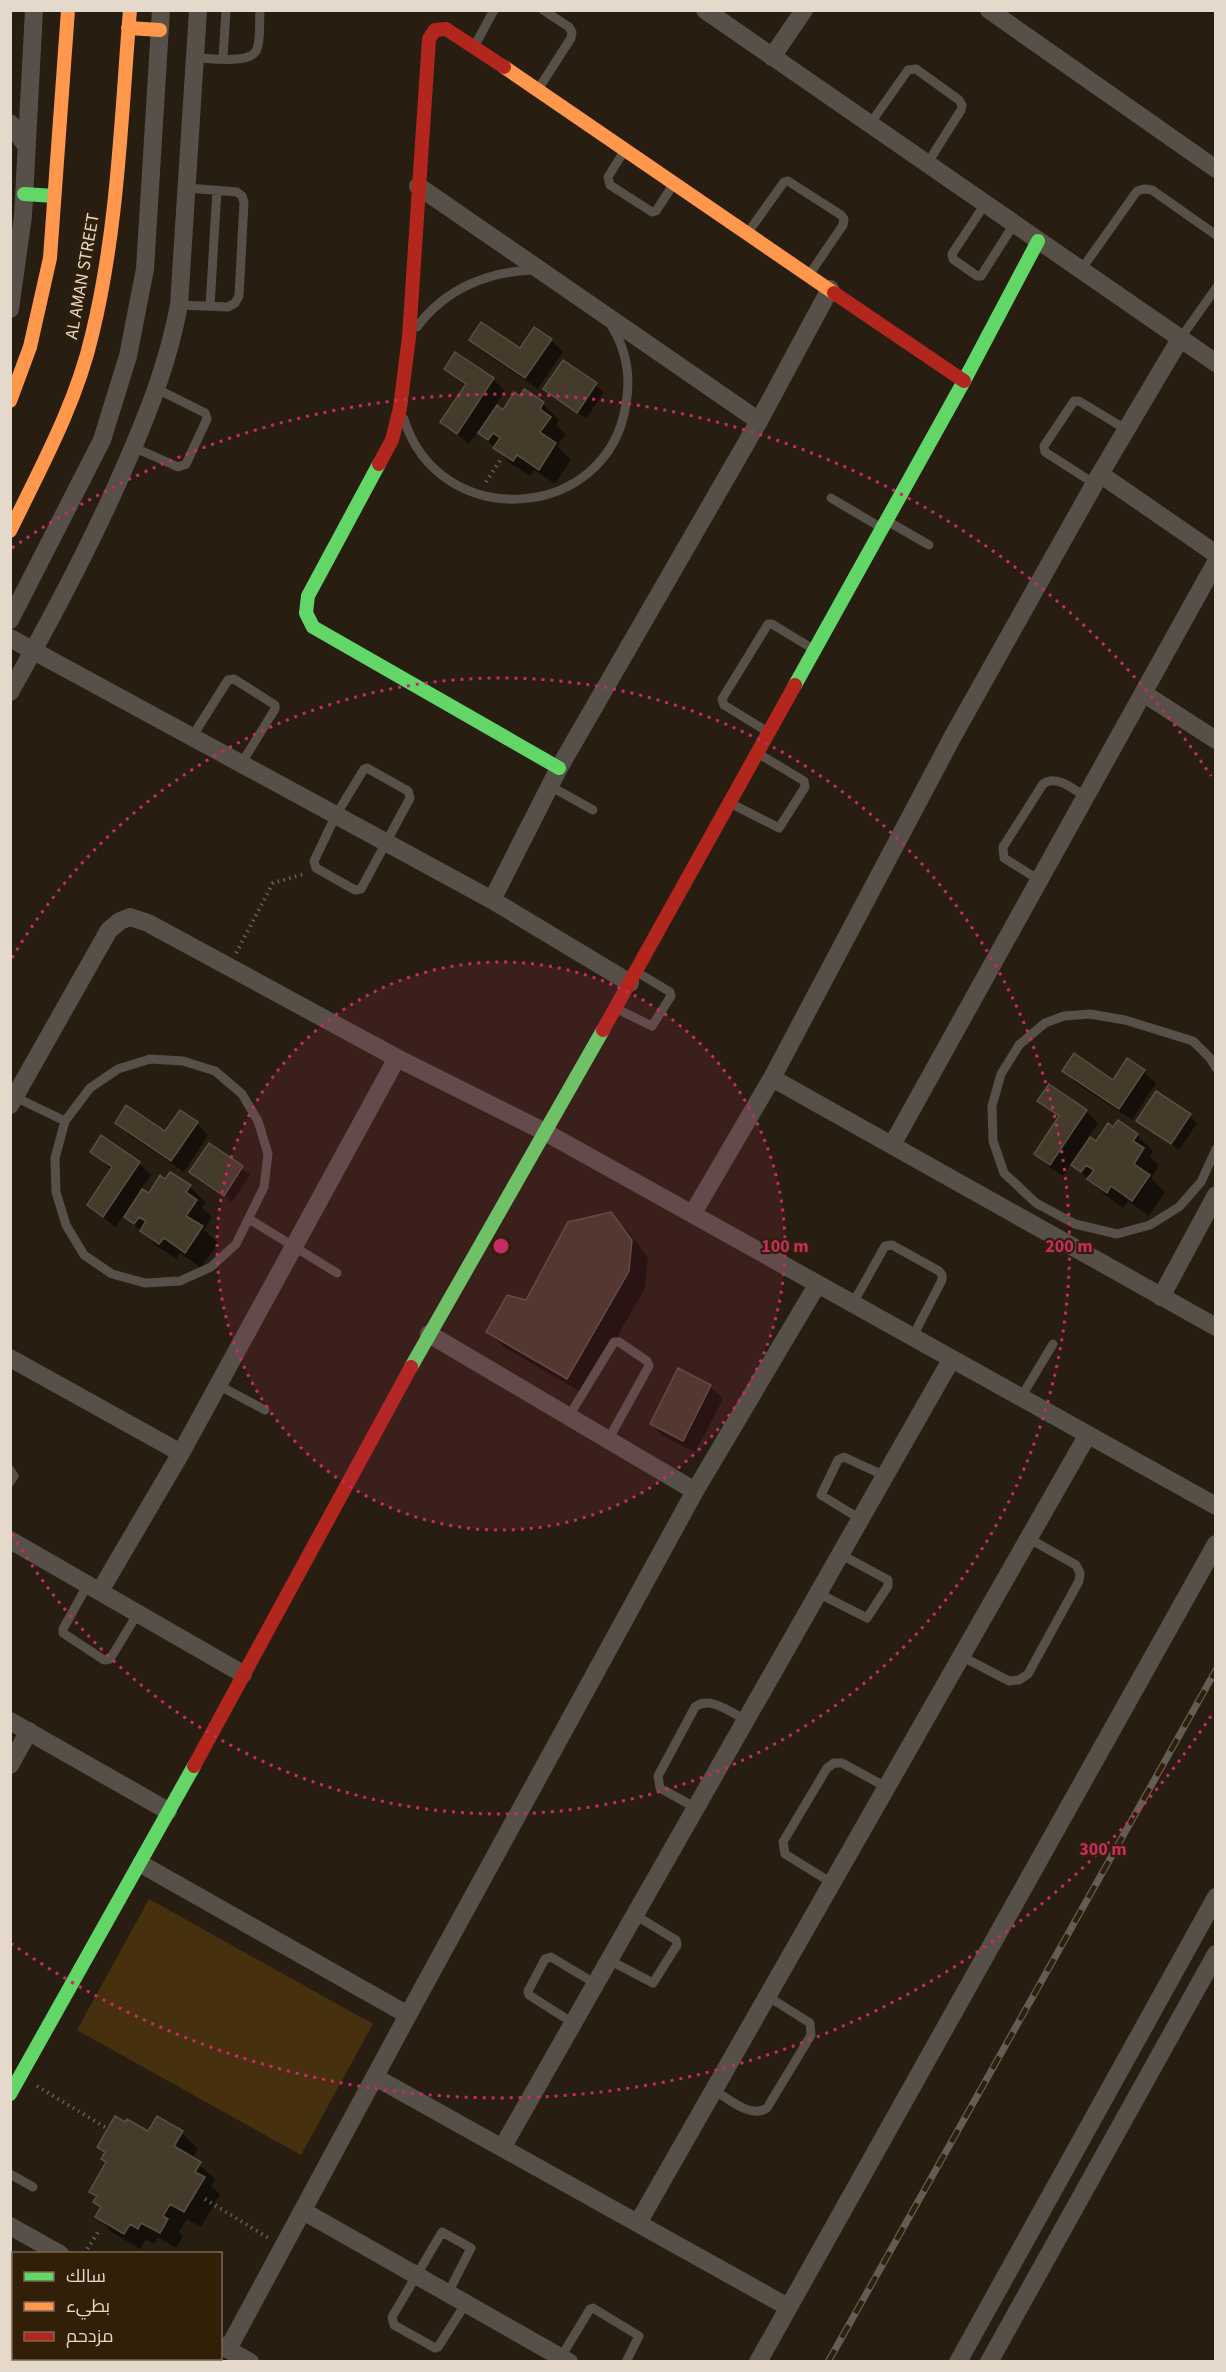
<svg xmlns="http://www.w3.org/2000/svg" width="1226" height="2372" viewBox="0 0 1226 2372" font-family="'Source Sans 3',Cairo,sans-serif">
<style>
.green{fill:#47300e}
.shadow{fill:#0007}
.building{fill:#453b2a;stroke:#585045;stroke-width:1.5}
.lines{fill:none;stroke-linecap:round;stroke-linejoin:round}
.path{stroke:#645e56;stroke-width:4;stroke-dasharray:1.5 4.5;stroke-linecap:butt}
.lane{stroke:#575048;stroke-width:9}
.street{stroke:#575048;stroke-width:18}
.fast{stroke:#63d668;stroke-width:14}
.slow{stroke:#ff974d;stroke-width:14}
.jam{stroke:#b3261e;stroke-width:14}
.rail-casing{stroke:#635d55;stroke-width:7}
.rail{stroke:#311f07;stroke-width:4.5;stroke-dasharray:14;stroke-linecap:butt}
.ring{fill:none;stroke:#c62b66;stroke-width:3;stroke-dasharray:3 6}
.labels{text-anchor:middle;stroke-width:4.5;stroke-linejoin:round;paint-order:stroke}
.street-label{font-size:18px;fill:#e5d9cb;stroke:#311f07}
.centre{fill:#c62b66;stroke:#311f07;stroke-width:3}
.ring-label{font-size:18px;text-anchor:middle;font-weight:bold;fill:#c62b66;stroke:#311f07;stroke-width:4.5;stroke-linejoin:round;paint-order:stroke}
</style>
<rect width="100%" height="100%" fill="#271e11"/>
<path class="green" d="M149,1899l224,125 -72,131 -224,-125z"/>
<path class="shadow" d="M471,339l49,12 31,-11 12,12 -25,37 -55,-38z
M563,362l41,30 -18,27 -41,-30z
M446,369l47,10 12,12 -10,15 8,6 17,-14 4,-7 19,13 16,16 -3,5 10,9 -9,12 14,14 -16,24 -21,-14 -4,6 -19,-12 -33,-33 -9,13 -27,-22 24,-35z
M1128,1060l16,12 12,11 -24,37 -56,-37 -12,-12 50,11z
M1039,1100l47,11 12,12 -10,15 8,5 41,-8 16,16 -3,5 9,10 -8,12 14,14 -16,24 -21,-15 -5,7 -18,-13 -34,-32 -8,13 -15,-10 -12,-12 24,-36z
M1190,1116l7,7 -18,27 -41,-30z
M117,1122l49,12 31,-11 11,12 -24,37 -56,-38z
M209,1145l41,30 -18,27 -41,-30z
M92,1152l47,11 12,12 -10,14 8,6 17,-14 24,6 16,16 -4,5 10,9 -8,13 14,13 -17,25 -21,-15 -4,6 -18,-12 -34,-32 -9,12 -27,-22 24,-35z
M611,1214l16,16 21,28 -3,30 -61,106 -80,-47 -16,-16 39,-30z
M679,1370l32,17 12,12 -28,53 -32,-16 -12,-12z
M157,2118l25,15 16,16 -6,10 24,20 -5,7 9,8 -19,33 -14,-8 -8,13 4,4 -7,12 -18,-11 -4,7 -8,-5 -6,10 -27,-16 -16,-16 4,-8 -6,-7 2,-4 -7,-7 17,-28 -4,-4 3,-5 -7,-7 49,-14z"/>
<path class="building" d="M481,322l39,26 14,-21 18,12 -27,39 -56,-38z
M455,352l39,26 -37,56 -17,-12 26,-38 -22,-15z
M563,360l34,23 -20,30 -34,-24z
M524,389l20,13 -4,7 11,8 -11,15 16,11 -17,27 -22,-15 -4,6 -20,-13 7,-10 -7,-5 -5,7 -10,-7 19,-28 6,5 11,-18 6,4z
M1074,1053l39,27 14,-22 18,12 -26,39 -57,-38z
M1049,1084l38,26 -37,55 -16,-11 25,-38 -22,-15z
M1156,1091l35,23 -20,30 -35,-23z
M126,1105l39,26 15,-21 18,12 -27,39 -56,-38z
M1118,1120l20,14 -5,7 11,7 -10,16 16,11 -18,26 -21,-15 -4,7 -20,-14 7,-9 -8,-5 -5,7 -10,-7 19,-28 6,4 12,-18 5,4z
M101,1135l39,27 -37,55 -16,-12 25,-38 -22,-15z
M209,1143l34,23 -19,30 -35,-24z
M170,1172l21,13 -5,7 11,8 -11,16 17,10 -18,27 -21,-15 -5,6 -19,-13 6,-10 -7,-4 -5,7 -10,-7 18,-28 7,4 11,-18 5,4z
M611,1212l21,28 -3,31 -62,108 -81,-47 21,-37 19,5 42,-78z
M678,1368l33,17 -28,56 -33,-17z
M115,2116l10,6 2,-3 21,12 9,-15 26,15 -9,15 27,16 -6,10 10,5 -21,35 -14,-8 -7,12 5,3 -8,14 -19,-10 -3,6 -8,-5 -6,10 -29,-17 6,-10 -8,-5 4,-6 -8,-4 17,-30 -5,-3 4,-7 -8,-5z"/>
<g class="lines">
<path class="path" d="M486,482l15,-23
M236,953l37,-70 31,-9
M37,2086l71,43
M205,2199l65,40
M84,2254l16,-25"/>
<path class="lane" d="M475,45l19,-35
M196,58c14,0 56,7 61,-9 4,-11 2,-27 3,-39
M223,58l3,-48
M539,88l32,-50 1,-6 -3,-5 -26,-17
M870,124l38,-54 8,-1 43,31 3,5 -1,5 -34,54
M624,151l-16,26 2,8 42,27 4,-1 17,-26
M985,204l-33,50 1,5 24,17h4l33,-52
M749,231l35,-49 4,-1 53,34 3,4 -1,6 -34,50
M1081,270l56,-79 7,-2 8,1 64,45
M179,305l49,2 7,-4 4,-7 5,-94 -2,-6 -5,-4 -49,-4
M210,306l7,-116
M417,327c28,-38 71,-56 118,-57
M1180,339l36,-51
M404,419c35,114 204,104 222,-15 5,-28 0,-55 -15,-79
M133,447l45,20 8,-3 21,-45 -2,-6 -48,-24
M1095,484l-50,-32 -1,-6 30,-45h5l48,29
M831,498l49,29
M889,522l40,23
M768,732l-44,-27 -2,-6 46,-75h4l41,25
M192,737l36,-57 6,-1 41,26v4l-34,55
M367,768l41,23 2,7 -49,91 -6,1 -39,-22 -2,-7 22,-46 28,-46z
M550,786l43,24
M732,804l47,24 26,-41 -1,-6 -45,-27
M1039,880l-35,-22 -1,-11 40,-63c14,-10 30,5 43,13
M617,1009l35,17 19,-30 -1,-4 -33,-20
M150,1059l33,2 32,10 27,23 16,27 10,33 -4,33 -28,57 -25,23 -31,14 -35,2 -33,-9 -28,-19 -18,-30 -10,-33 -1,-34 10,-37 25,-33 28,-19z
M1216,1068l-6,-10 -17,-17 -68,-21 -35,-6 -26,2 -19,7 -26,22 -18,29 -9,32 1,35 11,32 32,30 39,21 42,10 33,-9 29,-18 22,-25 15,-33
M15,1097l50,24
M249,1219l88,54
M852,1305l33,-59 7,-1 47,26 3,4v5l-30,58
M218,1385l47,25
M1020,1399l33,-55
M569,1416l45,-74h5l28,19 2,5 -41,74
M10,1470l4,6 -4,6
M860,1519l-39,-24 17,-35 6,-3 41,19
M88,1584l-25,45v4l41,27 6,-1 28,-46
M818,1593l49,25 21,-32v-6l-48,-26
M961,1656l48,25 10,-1 9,-6 51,-93 1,-8 -4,-8 -48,-27
M696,1808l-36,-20 -2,-12 37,-69c15,-12 36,6 51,13
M832,1883l-47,-29 -2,-12 44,-74 7,-5h8l44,24
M609,1960l44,23 24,-38 -1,-5 -41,-25
M573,2023l-44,-28 -1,-4 17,-32 6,-2 45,27
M714,2090c15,9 37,29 53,18l44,-73 -1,-12 -43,-27
M10,2174l23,13
M448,2293l23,-45 -29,-16 -50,85 2,8 41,23 3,-1 28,-44
M561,2357l29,-48 3,-1 46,28 -13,26"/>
<path class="street" d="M705,10l511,353
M989,10l227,159
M772,57l32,-47
M10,123l17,24
M418,186l341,235
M10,309l13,-93 11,-206
M1100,474l116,80
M10,620l92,-180 26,-84 17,-87 16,-259
M10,638l482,262 138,83
M10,692c42,-74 82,-149 116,-228 23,-53 42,-101 53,-159l19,-295
M1143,693l73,47
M492,900l67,-132 200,-347 71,-132
M772,1078l444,249
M10,1105l99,-175 11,-9 10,-4 18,6 249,135 148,74 671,374
M892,1145l324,-583
M693,1213l79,-135 181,-342 147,-262 80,-135
M1161,1297l55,-102
M429,1334l266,157
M10,1358l171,95
M10,1540l233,134
M100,1591l81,-138 216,-395
M10,1721l158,90
M10,1765l19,-34
M141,1864l267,151
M375,2077l413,230
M502,2148l449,-788
M303,2211l266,151
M638,2223l449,-787
M10,2226l50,28
M220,2345l30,17
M228,2349l180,-334 287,-524 122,-206
M758,2362l458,-818
M958,2362l258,-465
M989,2362l227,-408"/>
<path class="fast" d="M24,194l30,2
M379,464l-71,132 -2,17 7,14 246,141
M795,685l169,-304 74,-140
M411,1367l192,-337
M10,2094l184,-328"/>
<path class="slow" d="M128,28l32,2
M504,67l330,226
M10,401l20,-54 20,-89 18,-248
M10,531c31,-64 66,-127 82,-196 26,-106 29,-217 38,-325"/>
<path class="jam" d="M834,293l130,88
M379,464l13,-24 8,-32 9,-71 20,-298 6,-9 11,-1 58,38
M603,1030l192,-345
M194,1766l217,-399"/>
<g class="rail-casing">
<path id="rail" d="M828,2362l388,-692"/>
</g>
<use href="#rail" class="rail"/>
</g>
<circle cx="501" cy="1246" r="284" fill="#c62b66" fill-opacity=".12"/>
<g class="ring">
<circle cx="501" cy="1246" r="284"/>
<path d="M12 958A568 568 0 1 1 12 1534"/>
<path d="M1211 1716A852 852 0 0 1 12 1944M12 548A852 852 0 0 1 1211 776"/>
</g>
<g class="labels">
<g class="street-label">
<text transform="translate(82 276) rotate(-80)" y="6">AL AMAN STREET</text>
</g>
</g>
<circle cx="501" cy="1246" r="9" class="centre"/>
<g class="ring-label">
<text x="785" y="1252">100 m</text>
<text x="1069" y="1252">200 m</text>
<text x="1103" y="1855">300 m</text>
</g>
<rect width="1226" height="2372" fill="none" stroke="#e5d9cb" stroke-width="24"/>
<rect x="12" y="2252" width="210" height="108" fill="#311f07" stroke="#796955" stroke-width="1.5"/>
<rect x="24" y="2272" width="30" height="9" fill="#63d668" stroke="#796955" stroke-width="1.5"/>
<text x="66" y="2282" font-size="18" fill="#e5d9cb">سالك</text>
<rect x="24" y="2302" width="30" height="9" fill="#ff974d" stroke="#796955" stroke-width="1.5"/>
<text x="66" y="2312" font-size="18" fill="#e5d9cb">بطيء</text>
<rect x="24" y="2332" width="30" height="9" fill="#b3261e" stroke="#796955" stroke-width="1.5"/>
<text x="66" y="2342" font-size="18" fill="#e5d9cb">مزدحم</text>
</svg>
